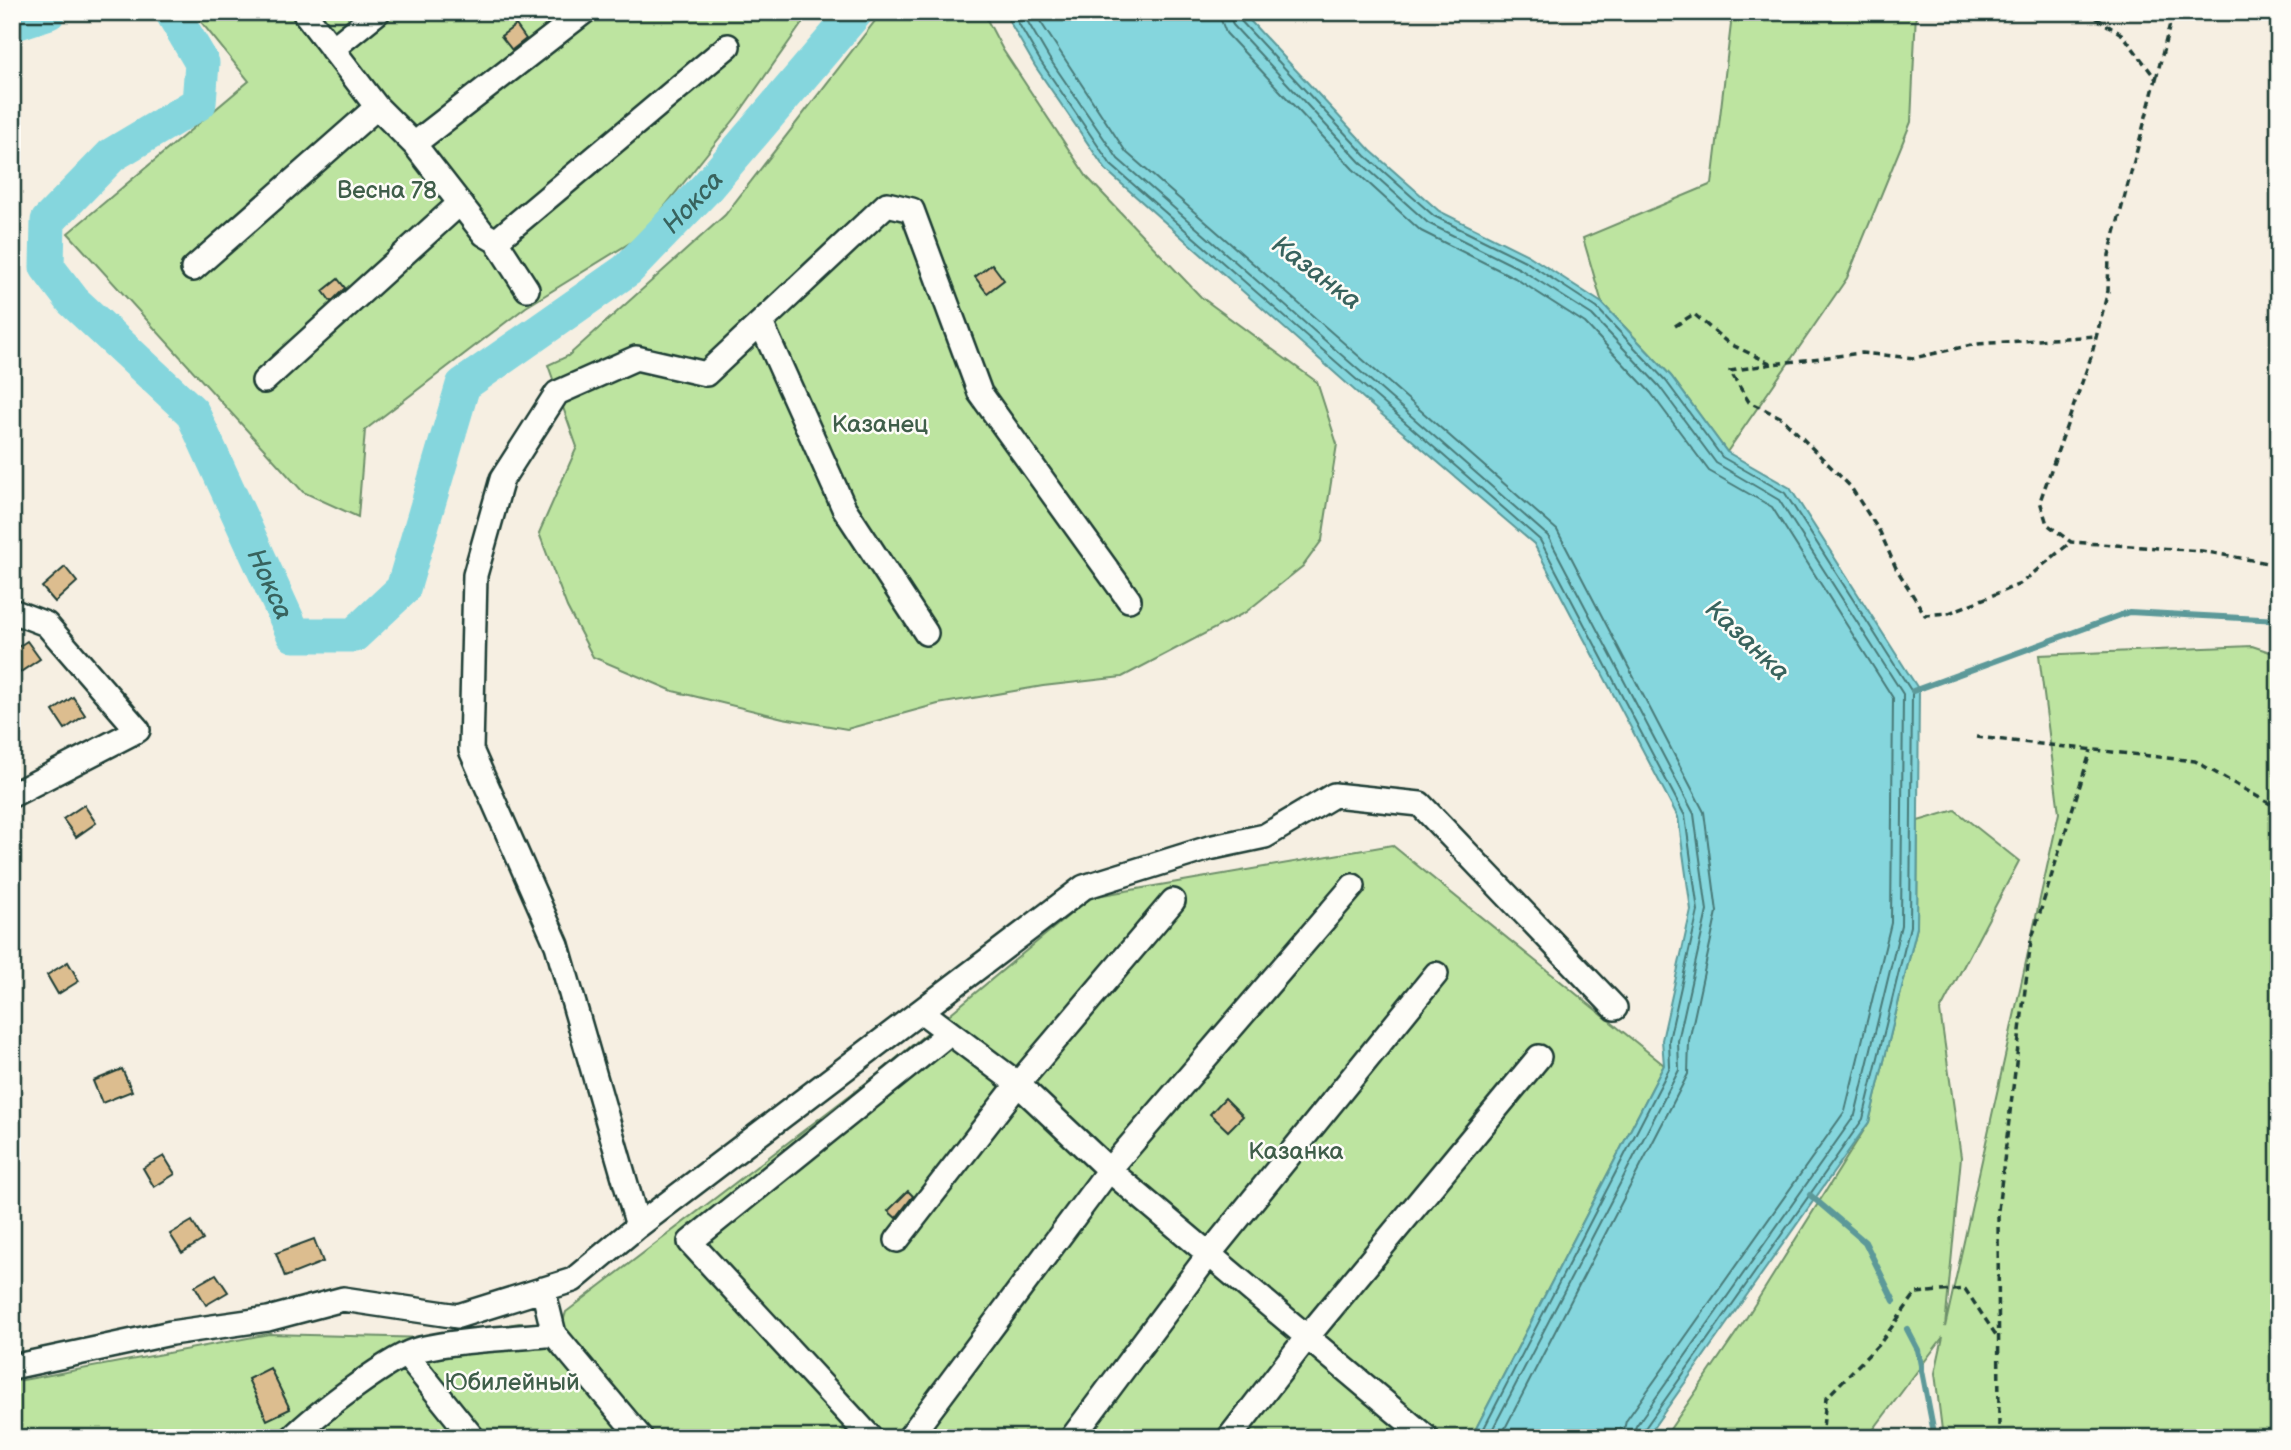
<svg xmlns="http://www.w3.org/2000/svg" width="2291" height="1450" viewBox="0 0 2291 1450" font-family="'Balsamiq Sans',sans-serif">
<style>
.green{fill:#bde4a0;stroke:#6e906a;stroke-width:2}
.water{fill:#85d6dd;stroke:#5c9999;stroke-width:2}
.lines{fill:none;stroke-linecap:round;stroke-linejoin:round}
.shore{stroke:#487a78;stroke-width:2}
.stream{stroke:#5c9999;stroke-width:6}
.river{stroke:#85d6dd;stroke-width:35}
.building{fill:#dcbd8f;stroke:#1f3d34;stroke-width:2}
.minor-casing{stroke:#1f3d34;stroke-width:28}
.path{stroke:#1f3d34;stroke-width:3.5;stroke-dasharray:7 5;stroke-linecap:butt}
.minor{stroke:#fdfcf7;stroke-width:23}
.labels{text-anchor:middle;stroke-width:5;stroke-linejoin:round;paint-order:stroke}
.park-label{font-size:24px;fill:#3f5e4a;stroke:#fdfcf7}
.water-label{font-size:26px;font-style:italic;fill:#38635e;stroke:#fdfcf7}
</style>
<rect width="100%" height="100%" fill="#f6efe2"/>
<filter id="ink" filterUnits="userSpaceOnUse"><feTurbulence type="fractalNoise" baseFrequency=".0143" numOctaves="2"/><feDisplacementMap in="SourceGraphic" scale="14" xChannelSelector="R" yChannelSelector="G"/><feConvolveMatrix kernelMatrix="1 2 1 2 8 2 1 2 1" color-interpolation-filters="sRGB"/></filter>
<g filter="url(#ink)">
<path class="green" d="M193,12h617l-73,104 -96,120 -115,71 -161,123 -7,87 -55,-25 -235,-259 181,-152z
M882,12h101l20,38 84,127 114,120 116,85 20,62 -15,96 -19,26 -57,46 -124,65 -79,9 -105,18 -91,25 -64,-11 -110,-27 -80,-34 -26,-50 -28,-74 38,-86 -29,-82 20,-9 157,-141z
M1727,12h189l-5,110 -64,156 -120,174 -56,-76 -69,-73 -19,-65 129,-54 19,-160z
M2252,646l27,9v783h-336l-8,-65 8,-36 -76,101h-203l81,-118 124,-198 48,-195 1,-106 37,-11 64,51 -79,150 21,146 -16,170 114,-514 -20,-158z
M1392,845l272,220 -193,373h-824l-86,-110 5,-16 309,-236 216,-179z
M519,1323l31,4 87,111h-625v-56l257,-48 161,4z"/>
<path class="water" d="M1004,12h238l129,139 68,60 89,44 74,48 69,73 56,76 63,36 129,202 -2,237 -48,195 -223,316h-175l193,-373 -2,-25 29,-130 -13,-93 -144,-273 -155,-132 -273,-242 -71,-104z"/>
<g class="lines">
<path class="shore" d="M1012,12l29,50 70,103 429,375 145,276 13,95 -29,129 1,27 -191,371
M1022,12l27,46 69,101 430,377 146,278 13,97 -29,130 1,29 -191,368
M1034,12l92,140 431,378 147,282 13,100 -28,129 -1,33 -188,364
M1218,12l8,21 127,136 68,62 94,47 70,45 66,70 58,78 63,36 121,191 -2,225 -46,188 -219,310 -4,17
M1229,12l4,13 127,137 68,61 92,46 72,46 67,71 57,77 63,37 124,194 -2,231 -46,190 -219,311 -4,12
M1237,12l3,8 126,136 68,60 91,45 72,47 69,73 56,76 63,36 127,199 -2,234 -47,193 -220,312 -2,7"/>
<path class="stream" d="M1913,691l216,-79 150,8
M1810,1195l55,47 29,59
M1907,1329l11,21 17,88"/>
<g class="river">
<path id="s1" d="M172,12l30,51 -3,40 -87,52 -64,66 -1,46 26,34 119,111 102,223h60l49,-46 60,-204 164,-115 79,-82 150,-176"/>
<path d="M12,24l37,-12"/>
</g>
</g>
<path class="building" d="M516,25l10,14 -14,11 -11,-14z
M992,264l12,16 -17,13 -12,-16z
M338,279l7,9 -14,14 -8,-11z
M65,567l12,15 -22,20 -13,-15z
M27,641l13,18 -21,14 -7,-11v-11z
M73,697l12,18 -20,14 -12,-18z
M84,805l12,18 -20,14 -13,-18z
M68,962l11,19 -21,13 -11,-19z
M122,1069l10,22 -30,12 -9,-22z
M1225,1098l18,18 -15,15 -18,-17z
M164,1156l11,18 -21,13 -11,-19z
M908,1191l5,5 -17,22 -8,-7z
M192,1221l11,19 -21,13 -12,-19z
M314,1239l9,23 -38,15 -9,-24z
M216,1274l12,18 -22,13 -11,-19z
M270,1368l20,41 -23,11 -19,-41z"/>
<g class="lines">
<g class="minor-casing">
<path id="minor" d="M304,12l73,95 37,37 70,90 12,7 31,48
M332,49l46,-37
M414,144l170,-132
M496,241l232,-195
M193,269l184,-162
M761,323l83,185 82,125
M264,381l195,-177
M12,611l34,13 92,106 -126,65
M921,1011l97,73 91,86 318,268
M638,1226l446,-339 125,-39 56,-12 69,-41 86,9 195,204
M897,1240l121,-156 155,-183
M543,1289l11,45 87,104
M407,1356l66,82
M12,1367l159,-34 97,-14 75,-20 115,17 115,-36 65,-54 -81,-281 -86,-195 4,-175 27,-96 55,-86 79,-35 70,16 181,-170 25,6 68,183 149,207
M292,1438c22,-22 100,-83 128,-89 43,-10 91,-10 134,-15
M871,1438l-181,-196 258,-208
M909,1438l200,-268 244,-284
M1072,1438l138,-185 226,-279
M1229,1438l79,-102 231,-279"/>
</g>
<path class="path" d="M2086,12l37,23 33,44 -47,176 -1,36 -17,66 -51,144 7,23 24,18 131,9 77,14
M2156,79l17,-67
M1675,326l19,-12 34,29 44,21 89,-11 53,5 62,-14 120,-8
M1772,364l-42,7 19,31 33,16 68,68 30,46 16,36 29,47 24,-2 71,-29 51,-42
M1976,737l219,24 84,48
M1822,1438l4,-40 55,-56 35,-49 49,-4 33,49
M1999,1438l-1,-228 33,-269 60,-191"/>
<use href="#minor" class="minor"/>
</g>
</g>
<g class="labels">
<g class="park-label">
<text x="387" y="198">Весна 78</text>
<text x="880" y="432">Казанец</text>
<text x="1296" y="1159">Казанка</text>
<text x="512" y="1390">Юбилейный</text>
</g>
<g class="water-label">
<text dy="9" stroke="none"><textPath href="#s1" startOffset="1424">Нокса</textPath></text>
<text transform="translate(1317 272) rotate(37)" y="9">Казанка</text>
<text dy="9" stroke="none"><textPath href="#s1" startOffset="733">Нокса</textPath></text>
<text transform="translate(1748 640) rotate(43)" y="9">Казанка</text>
</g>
</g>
<rect width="2291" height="1450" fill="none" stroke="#fdfcf7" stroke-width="42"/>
<rect x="21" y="21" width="2249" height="1408" fill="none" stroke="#1f3d34" stroke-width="2.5" filter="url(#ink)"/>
</svg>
